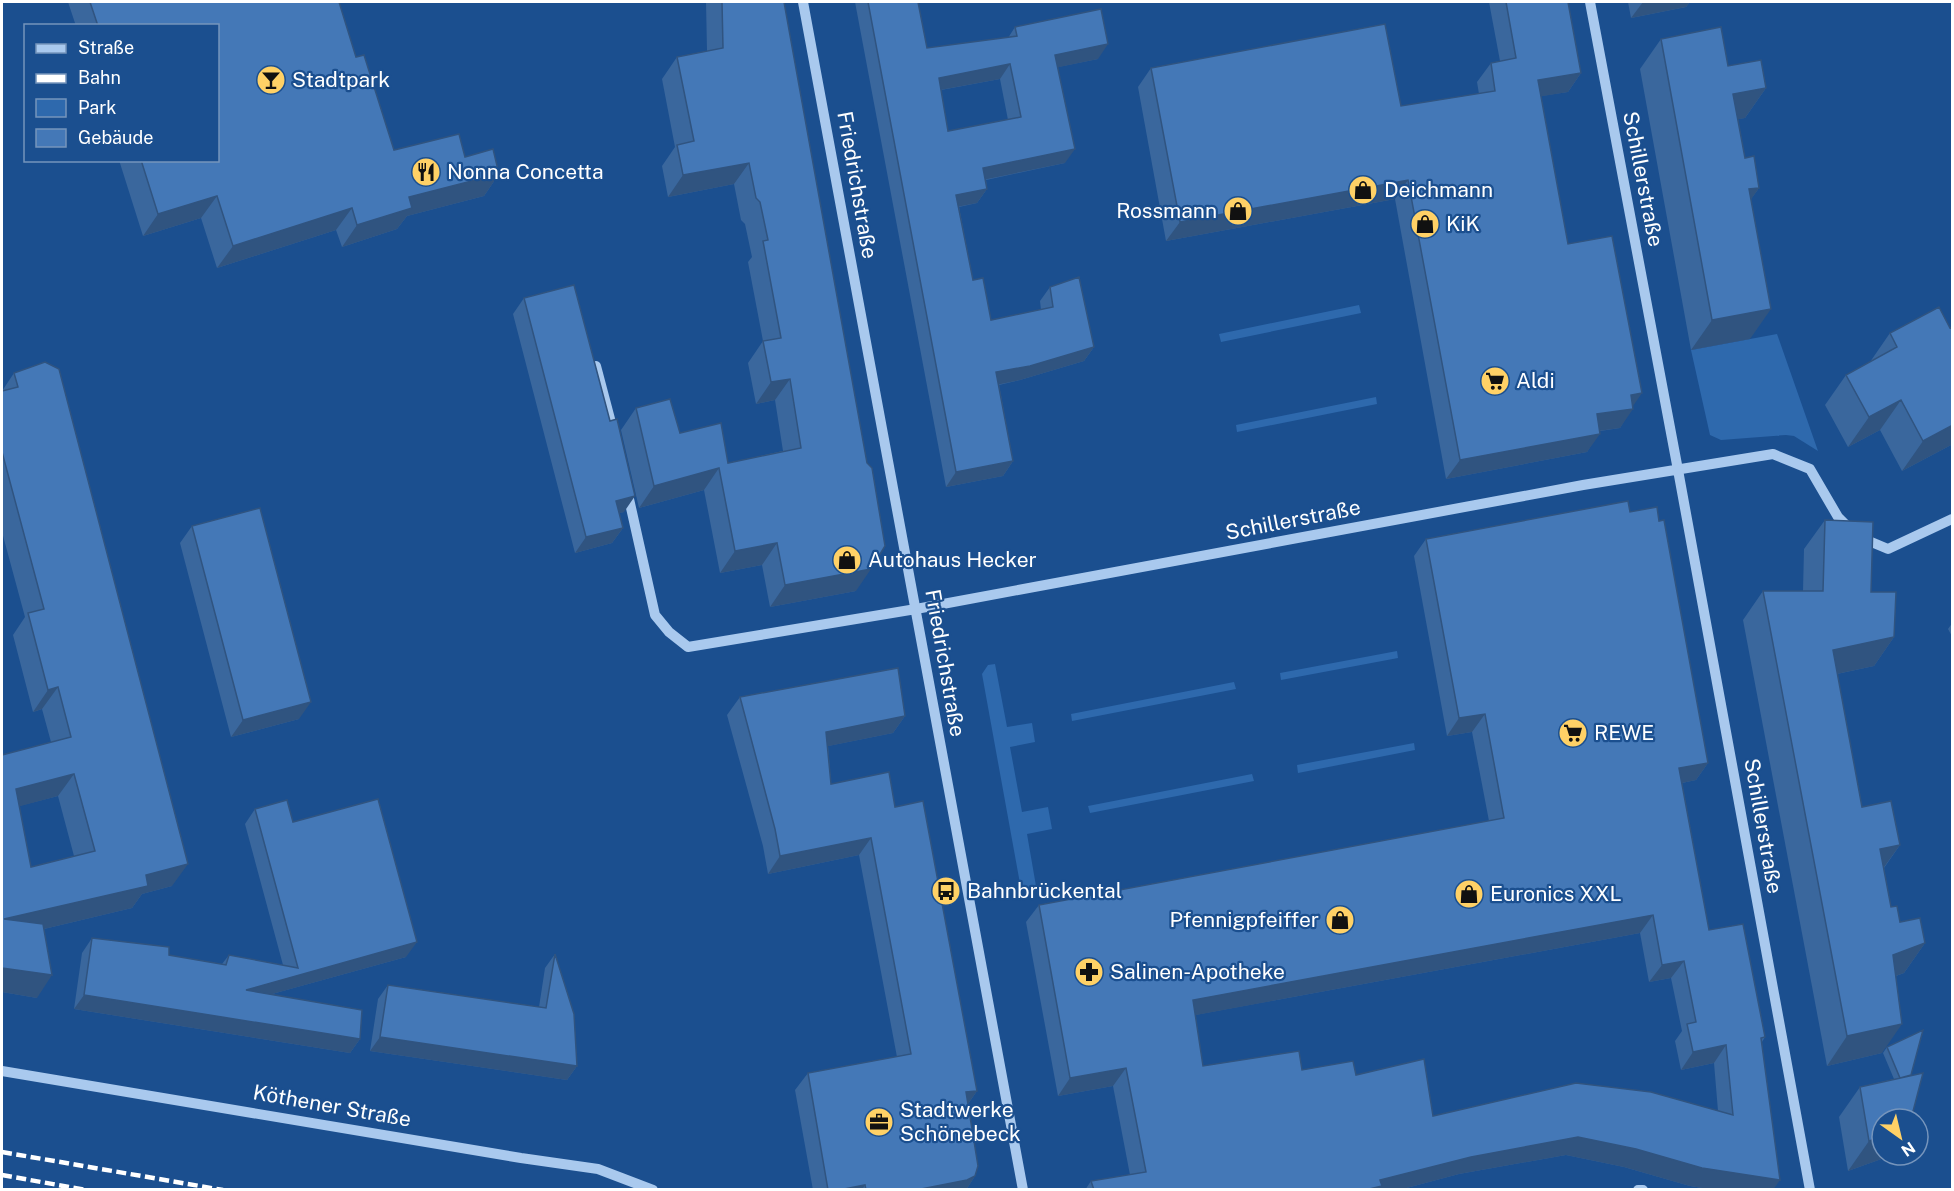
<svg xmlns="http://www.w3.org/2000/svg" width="1954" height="1191" viewBox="0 0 1954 1191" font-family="'Public Sans',sans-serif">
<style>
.green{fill:#2e69ad}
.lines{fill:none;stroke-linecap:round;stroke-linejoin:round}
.minor{stroke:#a9c9ee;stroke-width:10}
.rail{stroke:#fff;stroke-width:4.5;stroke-dasharray:10 4.5;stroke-linecap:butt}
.wall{fill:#3a679d;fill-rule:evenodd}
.shaded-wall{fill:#305480}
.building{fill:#4478b7;stroke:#305480;stroke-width:1.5;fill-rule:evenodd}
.labels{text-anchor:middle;stroke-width:4.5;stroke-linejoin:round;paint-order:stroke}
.poi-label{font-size:21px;fill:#fff;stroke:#1b4f8f;text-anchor:start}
.street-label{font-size:21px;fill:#fff;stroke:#1b4f8f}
</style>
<rect width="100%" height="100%" fill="#1b4f8f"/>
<path class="green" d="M1359,305l2,8 -140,29 -2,-8z
M1777,334l41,117 -24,-15 -8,-1 -65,5 -11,-5 -19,-85z
M1376,397l1,7 -140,28 -1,-7z
M1397,651l1,7 -117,22 -1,-7z
M995,664l12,63 25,-4 3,19 -25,5 12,65 26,-5 4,22 -25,5 9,52 -15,3 -39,-215 6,-9z
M1234,682l2,7 -164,32 -1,-7z
M1414,743l1,7 -117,23 -1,-8z
M1252,774l2,7 -164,32 -2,-7z"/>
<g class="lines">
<path class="minor" d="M803,2l220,1188
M1590,2l88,468 132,720
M596,366l18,68
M627,490l28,125 14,17 19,15 228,-38 667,-124 190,-31 37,15 28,48 19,19 31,13 64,-30
M2,1071l519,87 77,11 55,21
M1638,1190h5"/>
<path class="rail" d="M2,1152l221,38
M2,1175l84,15"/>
</g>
<path class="wall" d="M68,2h271l17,55 38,93 71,7 34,17 -15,22 -77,20 -10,13 -55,18 -6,-17 -119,38 -16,-50 -58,18 -24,-76h99v-134h-142z
M706,2h78l72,589 -86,16 -8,-42 -42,8 -16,-83 -65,18 -18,-78 15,-22 44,25 48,30 55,-12 -8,-51 -19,4 -8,-41 15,-22 -15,-79 4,-5 -7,-33 -4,-4 -7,-36 -66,13 -6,-31 13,-19 -13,-68 15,-22 30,-6z
M855,2h63l9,46 81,-10 7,-11 83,32 -40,8 7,96 -79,17 1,9 -10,14 -18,4 14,73 18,40 50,-10 -1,-9 10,-14 44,60 -10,14 -64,19 -21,5 14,76 -10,15 -57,11zM1000,79l8,41 -60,11 -7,-41z
M1489,2h79l13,71 -13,19 -27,4 27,148 65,162 -13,22 -20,3 -13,21 -141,27 -51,-280 -229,42 -28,-154 13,-19 250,38 78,-12 -2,-12 14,-19 9,-2z
M1628,2h62l-4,5 -55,11z
M1661,39l67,27 38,22 -21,30 -7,1 7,39 14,30 -8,11 -1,140 -59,11 -51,-281z
M524,298l86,123 14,91 -5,1 4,15 -11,15 -37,10 -62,-239z
M1890,333l63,111 -51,27 -22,-41 -32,17 -23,-42 21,-30 24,-13z
M14,373l158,513 -30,8 -10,14 -88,21 -7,69 -35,-6v-241v4l49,-13 -9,-33 -9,3 -20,-77 12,-18 -23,-85v-141zM58,796l16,60 -43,11 -12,-61z
M1630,512l78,251 -12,17 -14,3 27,147 56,107 -3,5 11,148h-58l-25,-4 -66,-19 -58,-12 -107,19 -60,16h-314l6,-9 39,-6 -17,-89 -55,10 -32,-174 13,-17 450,-84 -17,-89 -25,4 -33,-180 12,-17zM1640,933l9,49 22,-4 11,53 -7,10 6,29 33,-7 4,48 -285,5 -77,-41 -54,-5 -99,-4 -8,-51z
M1825,520l46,72 23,45 -20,29 -37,8 25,133 38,38 -16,23 7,39 9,15 25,21 -21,30 -8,3 -14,77 -55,13 -84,-446 20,-29h40l1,-42z
M192,526l107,193 -68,18 -51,-194z
M1953,622v16l-5,-9z
M740,697l165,19 -12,17 -65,13 3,38 64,23 82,284 -9,13 7,72 -9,14h-153l-18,-100 13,-17 89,-16 -38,-202 -91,19 -5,-28 -36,-131z
M255,809l38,13 113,135 -134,37 88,45 -10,14 -276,-44 8,-56 10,-15 77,17 53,9 7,-9 54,10 -38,-141z
M555,954l22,112 -10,14 -197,-29 8,-52 10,-14 151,22 6,-39z
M1923,1030l-36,127 -39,14 -9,-54 21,-30 34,-8 -11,-26 4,-6z"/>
<path class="shaded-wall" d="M1643,2h47l-4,5 -55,11z
M1108,44l-10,15 -53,11 10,-15z
M1010,64l-10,15 -71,13 10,-14z
M1581,73l-13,19 -43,7 13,-19z
M1766,88l-21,30 -33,6 21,-30z
M1075,149l-10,14 -92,19 10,-14z
M749,163l-15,21 -66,13 15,-22z
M499,174l-15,22 -77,20 -10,13 -55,18 15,-22 52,-28z
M1408,180l-13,19 -229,42 14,-19z
M1759,188l-21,30 11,-29z
M987,189l-10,14 -31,6 10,-14z
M217,196l-16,22 -58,18 15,-22z
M352,208l-16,22 -119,38 16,-22z
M1771,309l-21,30 -59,11 21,-30z
M1094,347l-10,14 -64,19 -34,7 10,-15z
M790,379l-15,21 -19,4 15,-22z
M1642,393l-11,16h2l-13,19 -37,5 14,-19 34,-19z
M1901,400l-21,30 -32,17 21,-30z
M1953,425v19l-51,27 21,-30z
M1600,434l-13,18 -141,27 14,-19z
M1013,461l-10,15 -57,11 10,-15z
M719,468l-15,22 -65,18 15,-22z
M635,496l-11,16 -19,5 11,-16z
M623,528l-11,15 -37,10 11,-16z
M777,543l-15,22 -42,8 15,-22z
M871,569l-15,22 -86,16 15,-22z
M1894,637l-20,29 -61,13 20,-29z
M58,687l-16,22 -9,3 15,-22z
M311,702l-12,17 -68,18 12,-17z
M1485,714l-13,18 -25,4 12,-18z
M905,716l-12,17 -79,16 12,-17z
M1708,763l-12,17 -29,6 12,-18z
M74,774l-16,22 -56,15 14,-22z
M871,838l-12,17 -91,19 12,-18z
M1900,845l-21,29 1,-25z
M188,864l-16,22 -30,8 -10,14 -130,31 2,-20 142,-44z
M1653,915l-13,18 -460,85 13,-18z
M417,942l-11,15 -170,47 10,-14z
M1925,943l-21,30 -32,11 21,-29z
M1684,961l-13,17 -22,4 13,-17z
M2,968l50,7 -15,23 -35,-6z
M84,995l276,44 -10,14 -276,-44z
M1902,1024l-20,29 -55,13 20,-30z
M380,1037l197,29 -10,14 -197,-29z
M1726,1045l-12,18 -33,7 12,-18z
M1126,1068l-13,18 -55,10 12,-18z
M977,1091l-12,17 1,-16z
M1578,1137l202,43 -7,10h-58l-25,-4 -66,-19 -58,-12 -107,19 -60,16h-34l15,-10 91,-23z
M1882,1137v18h7l-2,2 -39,14 21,-30z
M975,1176l-9,14h-50z
M865,1185l-3,5h-23z"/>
<path class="building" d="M90,2h249l17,55 8,-2 30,95 65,-16 6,23 28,-8 6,25 -90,23 3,11 -55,17 -5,-17 -119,38 -16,-50 -59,18 -17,-54h77v-134h-120z
M722,2h62l83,461 5,5 13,78 -14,23 -86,16 -8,-42 -42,8 -16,-83 -65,18 -18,-78 34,-9 10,34 41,-10 7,40 73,-15 -11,-69 -19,3 -8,-41 18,-3 -18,-97 5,-1 -8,-38 -4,-4 -7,-35 -66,12 -6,-30 17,-4 -17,-84 46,-9z
M868,2h50l9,46 90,-12 -2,-9 86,-18 7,35 -53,11 20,94 -92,19 4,21 -31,6 17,85 10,-2 8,42 62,-13 -3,-20 29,-10 15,70 -64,19 -34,6 17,89 -57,11zM1010,64l11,53 -73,14 -9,-53z
M1506,2h62l13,71 -43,7 30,164 44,-8 30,157 -11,2 2,14 -36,5 3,20 -140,26 -52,-280 -228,42 -29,-154 234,-44 16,82 94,-15 -4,-28 25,-5z
M1721,27l7,39 33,-6 5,28 -33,6 12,64 9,-2 5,32 -10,1 22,120 -59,11 -51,-281z
M574,285l36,136 7,-2 18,77 -19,5 7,27 -37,9 -62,-239z
M1939,307l11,21 3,-1v98l-30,16 -22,-41 -32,17 -23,-42 51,-28 -7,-14z
M45,362l14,7 129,495 -42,11 2,11 -144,33 39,5 9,51 -50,-7v-217v4l69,-18 -13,-50 -10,3 -20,-77 16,-4 -42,-157v-61l16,-4 -4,-14zM74,774l21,77 -64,16 -15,-78z
M1628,501l2,11 27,-5 2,14 5,-1 44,243 -29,5 30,162 34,-6 22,113 -4,1 19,142 -78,-12 -66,-19 -58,-12 -107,20 -91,23 2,6 -17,4h-271l-3,-9 55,-9 -20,-104 -56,10 -31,-173 465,-87 -19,-104 -26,4 -33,-179zM1653,915l9,50 22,-4 12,61 -9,2 6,28 33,-7 7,70 -82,-23 -75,-9 -143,33 -9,-57 -68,16 -3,-14 -51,9 -3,-19 -96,15 -10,-66z
M260,508l51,194 -68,18 -51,-194z
M1825,520l48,2 -2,70h25l-2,45 -61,13 29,157 29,-6 9,44 -20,4 11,58 6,-1 3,16 20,-4 5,25 -32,12 9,69 -55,12 -84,-445h60z
M898,668l7,48 -79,16 5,52 58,-12 6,35 28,-6 54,290 -11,1 12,74 -3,10 -8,4 -51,10h-50l-1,-5 -26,5h-11l-20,-117 103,-19 -40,-216 -91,18 -5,-27 -35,-132z
M378,799l39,143 -171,48 116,20 -2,29 -276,-44 8,-57 77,9v8l57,10 3,-10 69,13 -43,-159 32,-9 6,22z
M555,954l19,60 3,52 -197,-29 8,-52 158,23z
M1923,1030l-12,45 -11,3 -13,-31z
M1923,1073l-12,46h-29v18l-13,4 -9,-54z"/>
<defs>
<g id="bar-disc" transform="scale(1.5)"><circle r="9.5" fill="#ffd166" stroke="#1b4f8f"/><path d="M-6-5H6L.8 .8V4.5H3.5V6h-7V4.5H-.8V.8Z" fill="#111"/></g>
<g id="restaurant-disc" transform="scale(1.5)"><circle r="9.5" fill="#ffd166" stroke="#1b4f8f"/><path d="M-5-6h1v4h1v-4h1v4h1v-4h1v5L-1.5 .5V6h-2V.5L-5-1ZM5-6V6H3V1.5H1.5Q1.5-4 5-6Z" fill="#111"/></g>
<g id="shop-disc" transform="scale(1.5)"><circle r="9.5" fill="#ffd166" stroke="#1b4f8f"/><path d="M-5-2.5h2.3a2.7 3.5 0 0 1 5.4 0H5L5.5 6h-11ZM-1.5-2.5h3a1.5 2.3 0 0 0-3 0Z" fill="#111"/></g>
<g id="supermarket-disc" transform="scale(1.5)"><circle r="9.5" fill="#ffd166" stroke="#1b4f8f"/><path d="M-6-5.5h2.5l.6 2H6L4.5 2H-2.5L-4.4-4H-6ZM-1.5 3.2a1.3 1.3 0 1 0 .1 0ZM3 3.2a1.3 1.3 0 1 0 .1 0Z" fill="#111"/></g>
<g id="bus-disc" transform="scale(1.5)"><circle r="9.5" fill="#ffd166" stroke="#1b4f8f"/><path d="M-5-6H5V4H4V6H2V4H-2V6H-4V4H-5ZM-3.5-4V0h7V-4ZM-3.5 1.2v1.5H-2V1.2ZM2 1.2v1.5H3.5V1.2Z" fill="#111"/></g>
<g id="pharmacy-disc" transform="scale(1.5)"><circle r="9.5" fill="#ffd166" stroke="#1b4f8f"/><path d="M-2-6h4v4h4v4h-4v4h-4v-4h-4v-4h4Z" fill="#111"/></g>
<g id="office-disc" transform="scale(1.5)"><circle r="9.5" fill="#ffd166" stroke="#1b4f8f"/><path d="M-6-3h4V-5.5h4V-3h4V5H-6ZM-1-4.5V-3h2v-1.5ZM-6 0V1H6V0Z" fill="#111"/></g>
</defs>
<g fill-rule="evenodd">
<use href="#bar-disc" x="271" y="80"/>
<use href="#restaurant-disc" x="426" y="172"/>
<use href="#shop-disc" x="1363" y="190"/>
<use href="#shop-disc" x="1238" y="211"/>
<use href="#shop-disc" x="1425" y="224"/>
<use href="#supermarket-disc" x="1495" y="381"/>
<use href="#shop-disc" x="847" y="560"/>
<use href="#supermarket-disc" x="1573" y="733"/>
<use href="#bus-disc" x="946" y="891"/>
<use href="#shop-disc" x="1469" y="894"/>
<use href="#shop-disc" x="1340" y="920"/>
<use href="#pharmacy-disc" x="1089" y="972"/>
<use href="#office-disc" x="879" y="1122"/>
</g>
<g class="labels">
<g class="poi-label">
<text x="292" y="87">Stadtpark</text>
<text x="447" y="179">Nonna Concetta</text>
<text x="1384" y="197">Deichmann</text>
<text x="1217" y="218" text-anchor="end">Rossmann</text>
<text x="1446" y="231">KiK</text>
<text x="1516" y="388">Aldi</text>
<text x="868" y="567">Autohaus Hecker</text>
<text x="1594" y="740">REWE</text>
<text x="967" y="898">Bahnbrückental</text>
<text x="1490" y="901">Euronics XXL</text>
<text x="1319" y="927" text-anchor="end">Pfennigpfeiffer</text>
<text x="1110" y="979">Salinen-Apotheke</text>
<text x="900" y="1117">Stadtwerke<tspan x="900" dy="24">Schönebeck</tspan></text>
</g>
<g class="street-label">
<text transform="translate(1643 179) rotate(79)" y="7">Schillerstraße</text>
<text transform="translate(857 185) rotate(80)" y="7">Friedrichstraße</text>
<text transform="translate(1293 520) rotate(-11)" y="7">Schillerstraße</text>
<text transform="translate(945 663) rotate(80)" y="7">Friedrichstraße</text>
<text transform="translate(1763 826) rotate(80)" y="7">Schillerstraße</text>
<text transform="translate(332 1106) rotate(10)" y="7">Köthener Straße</text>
</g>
</g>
<rect width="1954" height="1191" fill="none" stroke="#ffffff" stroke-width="6"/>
<rect x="24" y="24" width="195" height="138" fill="#1b4f8f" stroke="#7695bc" stroke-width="1.5"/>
<rect x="36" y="44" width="30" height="9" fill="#a9c9ee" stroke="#7695bc" stroke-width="1.5"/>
<text x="78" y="54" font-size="18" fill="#ffffff">Straße</text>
<rect x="36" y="74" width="30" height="9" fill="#ffffff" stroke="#7695bc" stroke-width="1.5"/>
<text x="78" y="84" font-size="18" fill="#ffffff">Bahn</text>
<rect x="36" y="99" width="30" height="18" fill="#2e69ad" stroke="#7695bc" stroke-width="1.5"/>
<text x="78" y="114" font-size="18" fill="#ffffff">Park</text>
<rect x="36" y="129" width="30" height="18" fill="#4478b7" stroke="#7695bc" stroke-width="1.5"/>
<text x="78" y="144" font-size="18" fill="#ffffff">Gebäude</text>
<g transform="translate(1900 1137) rotate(146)"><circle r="28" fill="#1b4f8f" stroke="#7695bc" stroke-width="1.5"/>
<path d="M0-4.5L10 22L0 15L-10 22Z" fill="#ffd166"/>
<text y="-9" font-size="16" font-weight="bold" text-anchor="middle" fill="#ffffff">N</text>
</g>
</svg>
